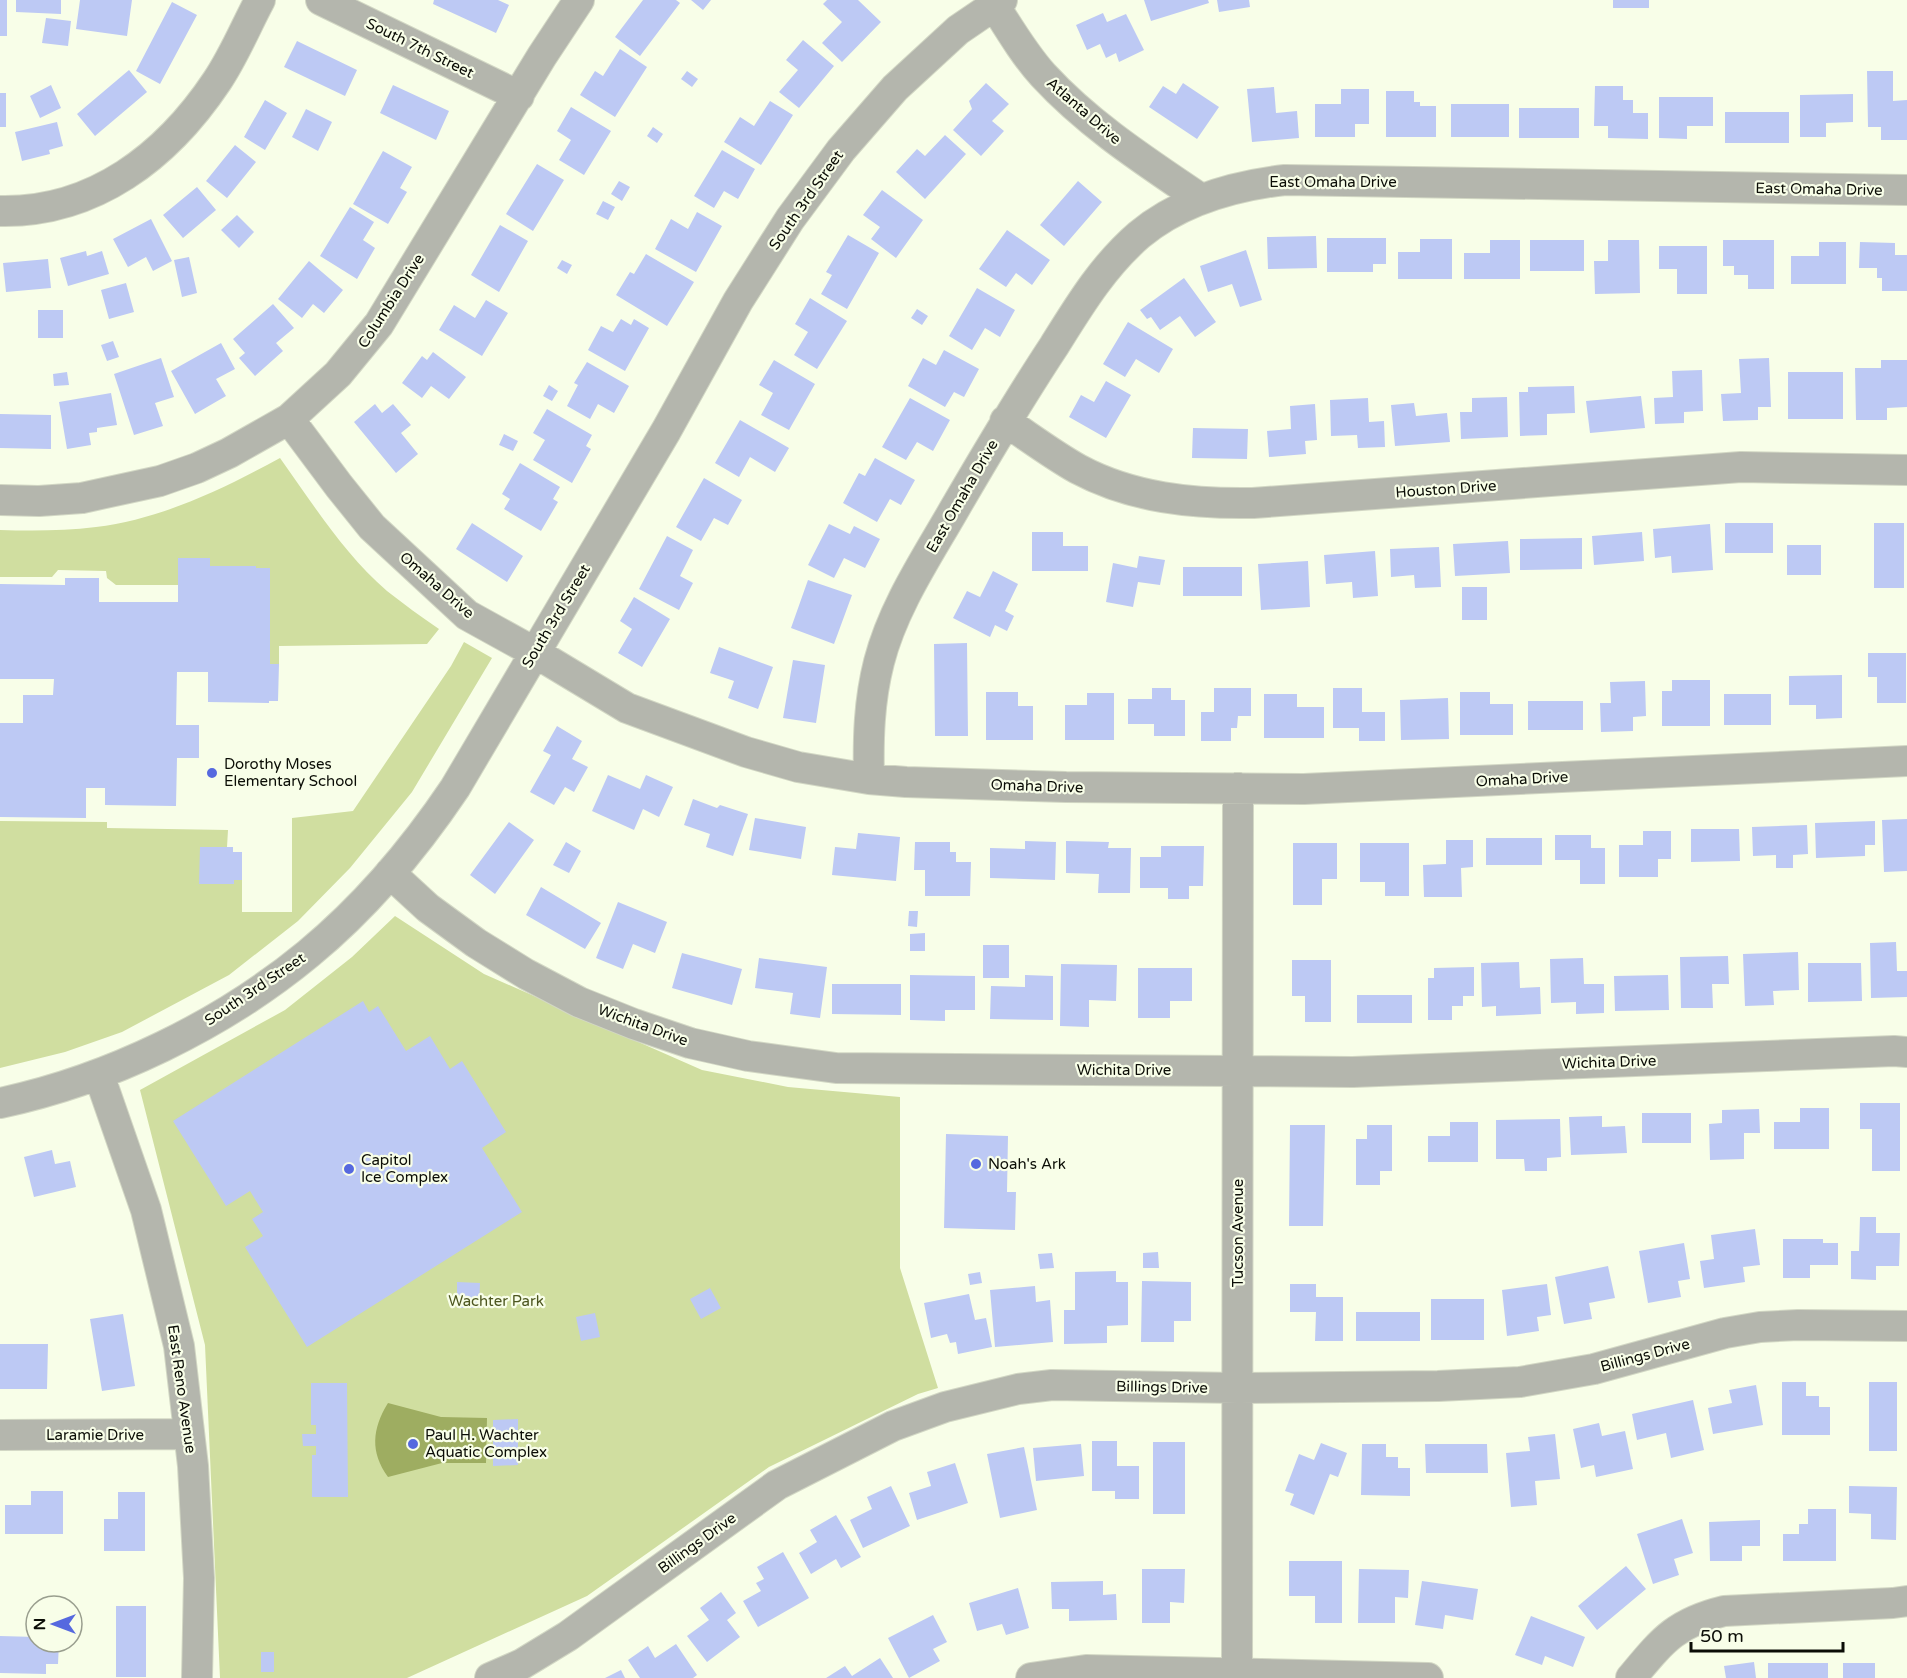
<svg xmlns="http://www.w3.org/2000/svg" width="1907" height="1678" viewBox="0 0 1907 1678" font-family="'Varela Round',sans-serif">
<style>
.green{fill:#d0dea0}
.water{fill:#9ead61}
.building{fill:#bdc9f4}
.lines{fill:none;stroke-linecap:round;stroke-linejoin:round}
.minor-casing{stroke:#d2d7c4;stroke-width:32}
.minor{stroke:#b4b6ad;stroke-width:30}
.poi-dot{fill:#5669df;stroke:#f8fee8;stroke-width:2}
.labels{text-anchor:middle;stroke-width:4.5;stroke-linejoin:round;paint-order:stroke}
.street-label{font-size:15px;fill:#0b0d06;stroke:#f8fee8}
.poi-label{font-size:15px;fill:#0b0d06;stroke:#f8fee8;text-anchor:start}
.park-label{font-size:15px;fill:#4c561f;stroke:#f8fee8}
</style>
<rect width="100%" height="100%" fill="#f8fee8"/>
<path class="green" d="M280,458c33,46 64,96 107,133 17,13 34,26 52,38l-12,15 -148,2v18h-9v-95l-14,-1v-2h-46v-8h-32v27h-62l-9,-7 -1,-7 -48,-1 -6,7h-52v-47c32,1 64,1 96,-3 66,-8 127,-38 184,-69z
M464,642l28,16 -80,134 -62,76 -52,53 -69,54 -107,57 -57,20 -65,16v-247l107,1v6l121,2 -1,17h6v5h9v60h50v-94l61,-7 98,-145z
M395,916l89,58 218,96 86,17 112,10v171l38,120 -20,6 -149,73 -182,129 -180,82h-187l-15,-333 -65,-255 145,-80 67,-53z"/>
<path class="water" d="M388,1403l53,14 46,1 -1,45h-44l-54,14c-18,-25 -16,-48 0,-74z"/>
<path class="building" d="M0,0h7v36h-7z
M16,0h45v14l-45,-2z
M80,0h52l-5,36 -51,-7z
M434,0h64l11,5 -13,28 -63,-29z
M643,0h33l4,3 -40,53 -25,-19z
M691,0h20l-8,10z
M827,0h31l23,22 -39,40 -20,-19 20,-21 -19,-18z
M1144,0h64l1,3 -58,18z
M1217,0h32l1,7 -31,5z
M1613,0h36v8h-36z
M172,2l25,13 -37,69 -24,-13z
M1103,13l4,9 19,-8 18,36 -25,12 -3,-9 -10,5 -6,-14 -13,6 -11,-25z
M46,18l25,3 -3,25 -26,-3z
M803,40l31,26 -35,42 -20,-16 19,-22 -12,-10z
M297,41l60,29 -12,26 -61,-29z
M620,49l27,18 -32,50 -35,-22 15,-24 8,5z
M129,70l18,22 -52,44 -18,-22z
M687,71l11,8 -6,8 -11,-8z
M1867,71h26v30l14,-1v40h-26v-13h-13z
M986,83l23,21 -17,17 12,10 -23,25 -28,-26 19,-21 -3,-8z
M1183,83l36,24 -22,32 -48,-32 14,-21 13,8z
M51,85l10,23 -21,10 -10,-22z
M393,85l56,26 -13,29 -56,-27z
M1595,86h28v14h10v13h15v26l-40,-1v-12h-14z
M1274,87l2,26 21,-2 2,27 -47,4 -5,-53z
M1341,89h28v35h-14v13h-40v-33h26z
M1386,91h28v11h6v4h16v31h-50z
M0,93h6v34h-6z
M1853,94v28l-27,1v14h-26v-42z
M1659,97h54v29h-26v13l-28,-1z
M265,100l22,13 -22,37 -21,-13z
M770,101l23,14 -32,50 -37,-23 16,-25 14,9z
M1451,104h58v33h-58z
M571,107l40,24 -27,44 -25,-15 12,-20 -14,-9z
M1519,108h60v30h-60z
M306,109l26,13 -14,29 -26,-14z
M1725,112h64v31h-64z
M57,122l6,24 -14,4 1,4 -28,7 -7,-29z
M653,127l10,7 -6,9 -10,-7z
M945,135l21,19 -41,45 -29,-27 21,-23 8,7z
M235,145l21,17 -29,36 -21,-17z
M722,150l33,19 -17,30 -14,-8 -10,17 -20,-12z
M383,151l29,16 -12,21 7,4 -19,32 -35,-20z
M537,164l27,16 -31,51 -27,-17z
M619,181l11,6 -8,14 -11,-7z
M1078,181l24,21 -38,44 -24,-21z
M197,187l19,23 -33,28 -20,-23z
M882,190l41,30 -27,38 -25,-19 9,-12 -17,-12z
M603,201l12,6 -7,13 -12,-6z
M350,207l24,15 -11,18 12,8 -18,31 -37,-23z
M697,212l25,14 -26,46 -41,-23 16,-30 17,10z
M237,215l17,17 -15,16 -18,-18z
M151,219l21,42 -19,10 -7,-14 -18,10 -15,-28z
M500,225l28,16 -29,51 -28,-17z
M1007,230l43,30 -18,25 -16,-12 -10,14 -27,-18z
M848,235l31,18 -32,56 -26,-15 11,-19 -6,-3z
M1316,236l1,32 -49,1 -1,-32z
M1327,238h59v26h-13v8h-46z
M1420,239h32v40h-54v-27h22z
M1490,240h30v39h-56v-26h26z
M1530,240h54v31h-54z
M1608,240h31l1,53 -45,1 -1,-33h14z
M1723,240h51v49h-26v-14h-14v-9h-11z
M1819,242h27v42h-55v-28h28z
M1860,242l35,1v12h12v36h-25v-13h-5v-10h-18z
M1659,246h48v48h-30v-25h-18z
M1246,250l16,50 -22,7 -8,-23 -24,8 -8,-26z
M86,251l1,5 15,-5 7,23 -41,12 -8,-28z
M646,254l48,28 -27,44 -51,-31 14,-23 4,2z
M189,257l8,36 -15,4 -8,-37z
M48,259l3,29 -45,4 -3,-29z
M562,260l10,5 -5,9 -10,-6z
M309,261l34,29 -19,23 -11,-9 -11,14 -24,-19z
M1184,278l32,44 -21,15 -15,-21 -20,14 -9,-13 -4,2 -7,-9z
M126,283l8,29 -25,7 -8,-29z
M977,288l38,22 -15,27 -15,-9 -13,22 -23,-14z
M810,298l37,23 -30,48 -23,-14 14,-23 -13,-8z
M486,300l22,13 -26,43 -43,-26 15,-25 21,13z
M273,304l21,24 -18,15 7,8 -28,25 -16,-18 6,-5 -12,-14z
M917,309l11,7 -6,9 -11,-7z
M38,310h25v28h-25z
M621,319l10,6 3,-6 15,9 -24,43 -37,-21 13,-24 12,6z
M1128,322l45,27 -14,24 -23,-14 -11,18 -22,-13z
M113,341l6,16 -12,4 -6,-16z
M221,343l14,26 -19,10 10,17 -31,18 -24,-43z
M944,350l35,19 -15,28 -10,-5 -9,15 -37,-21 15,-28 13,7z
M433,352l33,25 -17,22 -18,-13 -9,12 -20,-15 20,-27 5,4z
M161,358l13,39 -19,6 8,23 -29,9 -20,-61z
M1769,358l2,49h-13v13l-35,1 -2,-27 20,-1 -2,-34z
M774,360l41,24 -26,46 -28,-15 12,-22 -14,-8z
M1881,360h26v47l-20,1v12h-31l-1,-52h26z
M587,362l42,24 -15,27 -16,-9 -8,15 -23,-13 11,-21 -4,-2z
M1702,370l1,41 -19,1v11l-29,1 -1,-26 19,-1 -1,-26z
M67,372l2,13 -15,1 -1,-12z
M1788,372h55v47h-55z
M1106,381l25,14 -25,43 -37,-21 12,-22 13,7z
M549,385l9,6 -6,10 -9,-5z
M1574,386l1,27 -28,1v21l-27,1 -1,-44h9v-5z
M111,393l6,32 -20,3v4l-8,1 2,12 -24,4 -8,-47z
M1641,396l4,32 -55,5 -4,-32z
M1507,397l1,40 -47,2 -1,-27h12v-14z
M910,398l40,22 -17,31 -16,-9 -11,18 -24,-13z
M1368,398l1,24 15,-1 1,26 -27,1 -1,-13 -26,1 -1,-36z
M1414,403l2,13 31,-3 3,29 -55,4 -4,-41z
M375,404l7,9 11,-9 18,21 -10,8 17,21 -22,19 -42,-51z
M1315,404l2,36 -12,1 1,13 -37,3 -2,-26 24,-2 -1,-23z
M547,409l45,26 -6,11 5,3 -19,34 -39,-23 12,-20 -12,-7z
M0,414l51,1v34l-51,-1z
M740,420l49,28 -14,24 -25,-15 -11,20 -24,-14z
M1193,428l55,1 -1,30 -55,-1z
M504,434l14,7 -5,10 -14,-6z
M875,458l40,22 -14,25 -11,-6 -13,23 -34,-19 16,-30 6,3z
M520,463l40,24 -7,12 5,3 -17,29 -37,-22 6,-10 -8,-5z
M704,478l38,22 -14,25 -14,-7 -13,23 -25,-14z
M472,523l51,33 -16,26 -51,-33z
M1725,523h48v30h-48z
M1874,523h30v65h-30z
M829,524l21,10 4,-8 26,13 -15,29 -21,-10 -10,20 -26,-13z
M1710,524l3,46 -41,3 -1,-17 -16,2 -2,-29z
M1032,532h31v14h25v25h-56z
M1642,532l2,29 -50,4 -2,-29z
M667,536l26,14 -13,26 13,7 -14,27 -40,-21z
M1582,538v31l-62,1v-31z
M1508,541l2,32 -55,3 -2,-32z
M1787,545h34v30h-34z
M1439,547l2,40 -26,1 -1,-13 -23,2 -1,-28z
M1375,551l3,45 -25,2 -1,-16 -26,2 -2,-29z
M1139,556l26,4 -5,25 -22,-3 -5,25 -27,-5 7,-39 24,5z
M178,558h32v8h46v2h14v96h9l-1,37h-9v2l-61,-1v-30h-31l-1,53h23v33h-22l-1,48 -71,-1v-17h-19v30l-86,-1v-94h23v-28h30l1,-16h-54v-95l65,1v-7h34v24h79z
M1308,561l2,46 -49,3 -3,-46z
M1183,567h59v29h-59z
M993,571l25,13 -13,27 9,5 -7,15 -12,-6 -5,12 -37,-19 14,-27 13,6z
M808,580l44,15 -18,49 -43,-16z
M1462,587h25v33h-25z
M634,597l36,22 -28,48 -24,-14 14,-24 -12,-8z
M967,643l1,93h-33l-1,-92z
M719,647l54,20 -15,42 -30,-11 6,-17 -24,-8z
M1868,653h38v50h-29v-26h-9z
M793,660l32,5 -9,58 -33,-5z
M1842,675v43l-26,1v-14h-27v-29z
M1672,680h38v46h-48v-35h10z
M1645,681l1,35 -13,1v14l-32,1 -1,-29h11l-1,-21z
M1152,688h19v12h14v36h-31v-12h-26v-25h24z
M1214,688h37v28h-13l-1,12h-6v13h-30v-29h13z
M1333,688h29v24h23v29h-26v-13h-26z
M986,692h32v14h15v34h-47z
M1460,692h30v12h23v31h-53z
M1087,693h27v47h-49v-35h22z
M1264,694h33v13h27v31h-60z
M1724,694h47v31h-47z
M1448,698l1,41 -48,1 -1,-40z
M1528,701h55v29h-55z
M557,726l25,15 -10,18 16,8 -14,25 -9,-5 -11,18 -24,-13 21,-37 -8,-4z
M608,775l32,14 6,-14 27,12 -14,30 -16,-8 -9,21 -42,-19z
M693,799l24,9 3,-3 28,9 -15,42 -27,-9 4,-13 -26,-9z
M755,818l51,9 -5,32 -52,-9z
M1907,819v52l-23,1 -2,-52z
M1875,821v24h-10v11l-49,2 -1,-35z
M509,822l25,18 -39,54 -25,-19z
M1807,825l1,29 -15,1v13h-17v-13l-23,1 -1,-29z
M1691,829h48l1,32 -49,1z
M1643,831h28v28h-13v18h-39v-32h24z
M858,833l42,4 -4,44 -64,-6 3,-28 21,2z
M1555,835h36v13h14v36h-25v-24h-25z
M1486,838h56v27h-56z
M1446,840h27v27l-12,1 1,29h-38l-1,-32 23,-1z
M1025,841l31,1 -1,38 -65,-2v-30l35,1z
M1066,841l43,1 -1,6h23l-1,45h-32l1,-19 -33,-1z
M566,842l15,9 -12,22 -16,-8z
M915,842h35v10h6v10h15l-1,34h-45v-26h-11z
M1293,843h44v36h-15v26h-29z
M1360,843h49v53h-24v-14h-25z
M1161,846h43l-1,40h-14v13h-21v-11h-28v-31h21z
M200,847h33v5h9v28h-8v4h-35z
M541,887l60,36 -16,26 -59,-34z
M618,902l49,20 -12,31 -22,-9 -10,25 -27,-11z
M909,911h9l-1,16 -9,-1z
M925,933v18h-15v-17z
M1896,942l1,29h10v26l-36,1 -1,-55z
M983,945h26v33h-26z
M1798,952l1,38 -26,1 1,14 -29,1 -2,-52z
M682,953l60,16 -10,36 -60,-17z
M1728,956l1,28h-17l1,24h-32l-1,-51z
M759,958l68,9 -7,51 -30,-4 3,-21 -38,-5z
M1583,958l1,26h20v29l-28,1v-12l-25,1 -1,-44z
M1292,960h39v62h-26v-26h-13z
M1519,962l1,26 20,-1 1,27 -45,2v-10l-14,1 -1,-44z
M1808,963h53l1,38 -54,1z
M1061,964l56,1 -1,36 -27,-1v27l-29,-1z
M1474,967v29h-11v10h-11v14h-24v-42h6v-10z
M1138,968h54v33h-22v17h-32z
M910,975l65,1v34h-30v11l-35,-1z
M1025,975l28,1v44l-63,-1 1,-33 34,1z
M1668,975l1,35 -54,1 -1,-35z
M832,984h69v31l-69,-1z
M1357,995h55v28h-55z
M363,1001l6,11 9,-6 28,45 24,-15 20,33 12,-8 44,71 -24,16 40,64 -215,135 -62,-100 18,-11 -11,-17 11,-7 -13,-21 -24,15 -53,-85z
M1860,1103h40v68h-28v-42h-12z
M1800,1108h29v41h-55v-27h26z
M1759,1109l1,24h-16v26l-34,1 -1,-36 13,-1v-13z
M1642,1113h49v30h-49z
M1602,1116v11l23,-1 2,27 -56,2 -2,-38z
M1560,1119l1,38 -14,1v13h-22l-1,-12h-28v-39z
M1450,1122h28v40h-50v-26h22z
M1290,1125h35l-2,101h-34z
M1367,1125h25v46h-12v14h-24v-46h11z
M946,1134l62,2 -1,56h9l-1,38 -71,-2z
M52,1150l3,14 15,-3 6,26 -42,10 -10,-40z
M1860,1217h16v16h24l-1,33h-23v14l-25,-1v-28h8z
M1755,1229l5,36 -17,2 2,15 -41,6 -4,-27 14,-2 -3,-24z
M1783,1239h40v4h15v22h-28v13h-27z
M1684,1243l6,36 -12,2 3,16 -33,6 -9,-52z
M1158,1252l1,16h-16v-15z
M1052,1253l2,15 -14,1 -2,-15z
M1608,1266l7,32 -26,5 3,16 -28,5 -9,-47z
M1116,1271v11h12v43l-21,1v17l-43,1v-34h11v-38z
M980,1272l2,11 -12,2 -2,-11z
M1142,1281l49,1v39h-17v21h-33z
M457,1282l23,1 -1,25h-22z
M1290,1284h26v13h27v44h-28l1,-29h-26z
M1547,1284l4,31 -14,2 2,14 -32,5 -5,-46z
M1035,1286l1,16 14,-2 3,42 -58,5 -5,-57z
M710,1288l11,20 -20,11 -11,-20z
M969,1294l6,26 11,-2 6,29 -34,7 -2,-12 -6,1 -3,-9 -16,4 -7,-35z
M1431,1299h53v41h-53z
M1356,1312h64v29h-64z
M595,1313l5,24 -19,4 -5,-24z
M123,1314l12,72 -33,5 -12,-72z
M0,1344h48l-1,45h-47z
M1782,1382h24v14h13v11h11v28h-48z
M1869,1382h28v69h-28z
M311,1383h36l1,114h-36v-42h4v-9h-13l-1,-12h14v-9h-5z
M1756,1385l7,40 -50,9 -5,-26 24,-5 -3,-13z
M1693,1400l11,50 -33,8 -5,-25 -29,7 -5,-26z
M518,1419v46l-25,1v-46z
M1599,1423l3,13 23,-5 8,38 -37,8 -2,-12 -13,3 -8,-39z
M1555,1434l5,45 -25,2 2,24 -26,2 -5,-54 24,-2 -2,-14z
M1092,1441h25v25h22v33h-24v-8h-23z
M1153,1442h32v72h-32z
M1321,1443l26,10 -9,24 -8,-3 -16,41 -24,-10 4,-11 -9,-3 14,-37 15,6z
M1081,1444l3,32 -48,5 -3,-33z
M1362,1444h24v13h12v11h12v28l-49,-1z
M1425,1444h62l1,29h-62z
M1024,1447l13,63 -37,8 -13,-64z
M955,1463l13,40 -51,17 -8,-27 22,-7 -4,-14z
M891,1486l19,40 -47,22 -13,-28 22,-11 -5,-12z
M1849,1486l48,1 -1,53 -25,-1v-25l-22,-1z
M31,1491h32v43h-58v-29h26z
M118,1492h27v59h-41v-32h14z
M1808,1509h28v52h-53v-27h16v-10h9z
M836,1515l25,42 -20,11 -5,-9 -25,15 -12,-21 18,-11 -7,-12z
M1682,1519l11,34 -19,6 5,16 -26,9 -16,-50z
M1760,1520v26h-18v15h-32l-1,-39z
M783,1552l26,46 -51,29 -15,-26 18,-10 -5,-8 8,-4 -7,-12z
M1289,1561h53v62h-27v-27h-26z
M1626,1566l20,23 -49,41 -19,-24z
M1142,1569h43l-1,34 -14,-1v21h-28z
M1359,1569l50,1 -1,28 -13,-1v26h-37z
M1103,1581v14l13,-1 1,26 -48,1v-12h-17l-1,-27z
M1422,1581l56,8 -5,31 -28,-5 -2,14 -28,-4z
M1018,1588l11,40 -23,7 -4,-11 -25,7 -8,-28z
M721,1592l15,21 -9,7 13,17 -33,25 -20,-26 22,-16 -9,-12z
M116,1606h30v71h-30z
M933,1615l14,27 -14,7 7,12 -31,17 -21,-40z
M1531,1616l54,21 -12,30 -28,-11 -3,9 -27,-10z
M0,1636l36,1v5h23l-1,22h-12v10l-46,-1z
M676,1644l21,31 -4,3h-53l-12,-18 20,-14 7,12z
M261,1652h13v20h-13z
M880,1658l13,20h-67l19,-12 7,10z
M1754,1662l2,16h-30l-2,-12z
M1768,1663h60v15h-60z
M1843,1663h32v15h-32z
M621,1670l4,8h-20z"/>
<g class="lines">
<g class="minor-casing">
<path id="minor" d="M321,0l198,96
M991,0c16,25 32,53 52,75 46,50 102,86 158,124
M0,211c94,2 167,-55 217,-130 17,-25 29,-55 43,-81
M289,419l50,67 33,41 95,88 67,37 93,56 119,44 52,15 71,12 37,3 160,5 238,2 603,-28
M1005,421c24,16 48,34 73,48 54,29 115,35 175,34l488,-36 166,3
M0,500l39,1 43,-3 78,-17 37,-13 32,-15 60,-34 49,-45 41,-50 163,-268 37,-56
M869,779c-1,-40 0,-78 10,-117 14,-55 48,-105 76,-154 32,-55 64,-109 99,-162 25,-40 49,-80 85,-111 41,-34 94,-49 146,-55l622,10
M390,873l38,35 48,35 50,31 53,28 55,22 56,19 58,13 88,12 517,4 541,-21 13,1
M99,1075l47,135 33,136 14,120 6,112 -2,100
M0,1103c109,-23 222,-78 308,-149 57,-47 106,-105 147,-166l211,-357 72,-130 52,-82 51,-69 54,-62 63,-58 44,-30
M0,1435l189,-1
M490,1678l32,-14 46,-28 209,-151 116,-59 52,-19 73,-18 34,-4 186,3 200,-2 82,-4 74,-13 131,-36 35,-6 38,-2 109,1
M1031,1678l55,-8 342,8
M1237,1678l1,-890
M1631,1678c31,-37 44,-55 93,-67l169,-8 14,-2"/>
</g>
<use href="#minor" class="minor"/>
</g>
<g class="poi-dot">
<circle cx="212" cy="773" r="6"/>
<circle cx="976" cy="1164" r="6"/>
<circle cx="349" cy="1169" r="6"/>
<circle cx="413" cy="1444" r="6"/>
</g>
<g class="labels">
<g class="street-label">
<text transform="translate(420 48) rotate(26)" y="5">South 7th Street</text>
<text transform="translate(1084 111) rotate(41)" y="5">Atlanta Drive</text>
<text x="1333" y="187">East Omaha Drive</text>
<text transform="translate(1819 189) rotate(1)" y="5">East Omaha Drive</text>
<text transform="translate(806 200) rotate(-55)" y="5">South 3rd Street</text>
<text transform="translate(391 301) rotate(-57)" y="5">Columbia Drive</text>
<text transform="translate(1446 489) rotate(-4)" y="5">Houston Drive</text>
<text transform="translate(962 496) rotate(-60)" y="5">East Omaha Drive</text>
<text transform="translate(437 585) rotate(41)" y="5">Omaha Drive</text>
<text transform="translate(556 616) rotate(-59)" y="5">South 3rd Street</text>
<text transform="translate(1522 779) rotate(-3)" y="5">Omaha Drive</text>
<text transform="translate(1037 786) rotate(2)" y="5">Omaha Drive</text>
<text transform="translate(255 989) rotate(-34)" y="5">South 3rd Street</text>
<text transform="translate(643 1025) rotate(20)" y="5">Wichita Drive</text>
<text transform="translate(1609 1062) rotate(-2)" y="5">Wichita Drive</text>
<text x="1124" y="1075">Wichita Drive</text>
<text transform="translate(1238 1233) rotate(-90)" y="5">Tucson Avenue</text>
<text transform="translate(1645 1355) rotate(-15)" y="5">Billings Drive</text>
<text transform="translate(1162 1387) rotate(1)" y="5">Billings Drive</text>
<text transform="translate(182 1389) rotate(82)" y="5">East Reno Avenue</text>
<text x="95" y="1440">Laramie Drive</text>
<text transform="translate(697 1543) rotate(-36)" y="5">Billings Drive</text>
</g>
<g class="poi-label">
<text x="224" y="769">Dorothy Moses<tspan x="224" dy="17">Elementary School</tspan></text>
<text x="361" y="1165">Capitol<tspan x="361" dy="17">Ice Complex</tspan></text>
<text x="988" y="1169">Noah's Ark</text>
<text x="425" y="1440">Paul H. Wachter<tspan x="425" dy="17">Aquatic Complex</tspan></text>
</g>
<g class="park-label">
<text x="496" y="1306">Wachter Park</text>
</g>
</g>
<g transform="translate(54 1624) rotate(270)"><circle r="28" fill="#f8fee8" stroke="#999e8e" stroke-width="1.5"/>
<path d="M0-4.5L10 22L0 15L-10 22Z" fill="#5669df"/>
<text y="-9" font-size="16" font-weight="bold" text-anchor="middle" fill="#0b0d06">N</text>
</g>
<path d="M1691 1642v9h152v-9" fill="none" stroke="#0b0d06" stroke-width="3"/>
<text x="1700" y="1642" font-size="18" fill="#0b0d06" stroke="#f8fee8" stroke-width="4.5" paint-order="stroke">50 m</text>
</svg>
